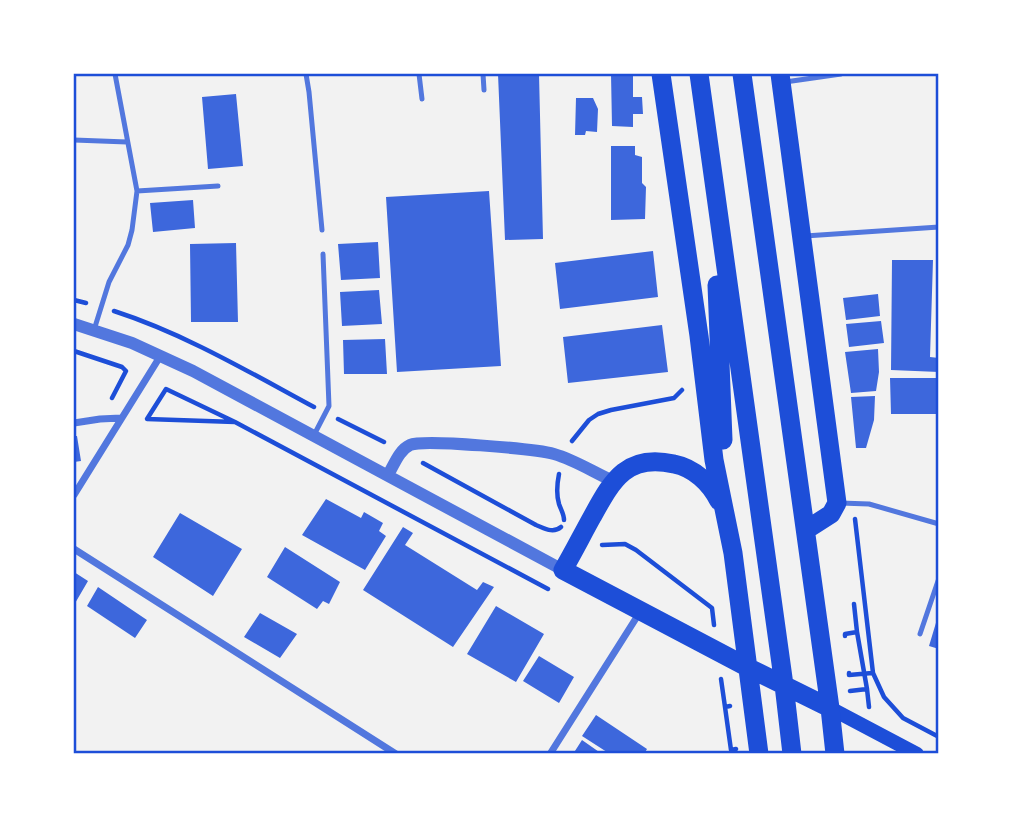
<svg xmlns="http://www.w3.org/2000/svg" width="1012" height="827" viewBox="0 0 1012 827" font-family="'Titillium Web',sans-serif">
<style>
.building{fill:#3d67dc}
.lines{fill:none;stroke-linecap:round;stroke-linejoin:round}
.path{stroke:#1d4ed8;stroke-width:4.5}
.service{stroke:#5277de;stroke-width:5}
.minor{stroke:#5277de;stroke-width:7}
.tertiary{stroke:#5277de;stroke-width:12}
.secondary{stroke:#1d4ed8;stroke-width:14}
.trunk{stroke:#1d4ed8;stroke-width:19}
.neatline{fill:none;stroke:#1d4ed8;stroke-width:2.5}
</style>
<rect width="100%" height="100%" fill="#f2f2f2"/>
<path class="building" d="M498,74h41l4,165 -38,1z
M611,74h22v23h9l1,17h-10v13l-21,-1z
M236,94l7,72 -35,3 -6,-72z
M576,98h17l5,11 -1,23 -11,-1 -1,4h-10z
M611,146h24v9l7,2v26l4,4 -1,32 -34,1z
M489,191l12,175 -104,6 -11,-175z
M193,200l2,28 -42,4 -3,-29z
M378,242l2,36 -39,2 -3,-36z
M236,243l2,79h-47l-1,-78z
M653,251l5,46 -98,12 -5,-46z
M892,260h41l-3,97 9,1v14l-48,-2z
M379,290l3,34 -40,2 -2,-34z
M878,294l2,22 -34,4 -3,-22z
M881,321l3,22 -35,4 -3,-23z
M662,325l6,47 -100,11 -5,-46z
M385,339l2,35h-43l-1,-34z
M878,349l1,23 -3,19 -25,2 -6,-41z
M890,378h49v36h-48z
M875,396l-1,24 -8,28h-10l-5,-51z
M74,436h3l4,25 -7,1z
M326,499l35,19 3,-6 19,11 -4,8 7,5 -21,34 -63,-35z
M180,513l62,36 -29,47 -60,-39z
M403,527l10,6 -8,12 72,45 6,-8 11,5 -41,60 -90,-57z
M285,547l55,35 -11,22 -6,-3 -6,8 -50,-32z
M74,572l14,9 -14,24z
M98,587l49,33 -12,18 -48,-32z
M496,606l48,28 -28,48 -49,-28z
M260,613l37,21 -17,24 -36,-21z
M938,616h1v33l-10,-3z
M539,656l35,21 -15,26 -36,-22z
M596,715l51,34 -3,5h-34l-28,-18z
M582,740l20,14h-29z"/>
<g class="lines">
<path class="path" d="M74,300l12,3
M114,311c71,23 135,61 200,96
M74,351l48,16 4,4 -14,27
M338,419l46,23
M235,422l-88,-3 19,-30 69,33 313,167
M572,441l17,-21 9,-6 13,-4 63,-12 8,-8
M423,463l113,62c8,3 17,9 25,2
M559,474c-2,10 -3,20 0,30 2,6 5,10 5,16
M855,519l18,154 11,24 19,21 36,19
M602,545l23,-1 11,6 76,58 2,17
M854,604l3,28
M845,636v-2l12,-2 10,57
M849,673v2l23,-2
M721,679l4,28 5,-1
M850,691l17,-2 2,18
M725,707l6,43 5,-1"/>
<path class="service" d="M306,74l3,18 13,138
M419,74l3,25
M483,74l1,16
M785,82l56,-8
M74,140l53,2
M137,191l81,-5
M805,236l134,-9
M94,330l15,-48 19,-37 4,-15 5,-39 -22,-117
M314,435l15,-29 -6,-152
M840,503l29,1 70,20
M920,634l19,-56"/>
<path class="minor" d="M74,423l26,-4 21,-1
M74,495l87,-140
M74,549l322,205
M550,754l90,-142"/>
<path class="tertiary" d="M74,324l58,19 61,28 370,199
M388,475c6,-10 11,-25 22,-30 14,-6 126,4 144,9 21,6 39,18 59,27"/>
<path class="secondary" d="M830,708l87,46"/>
<path class="trunk" d="M661,74l38,262 15,124 19,93 26,201
M699,74l85,611 8,69
M742,74l88,634 5,46
M780,74l57,429 -6,11 -25,16
M717,285l6,155
M719,501c-9,-18 -25,-33 -45,-37 -48,-11 -62,17 -82,53 -10,18 -19,36 -29,53l186,98 81,40"/>
</g>
<rect width="1012" height="827" fill="none" stroke="#ffffff" stroke-width="150"/>
<rect x="75" y="75" width="862" height="677" class="neatline"/>
</svg>
